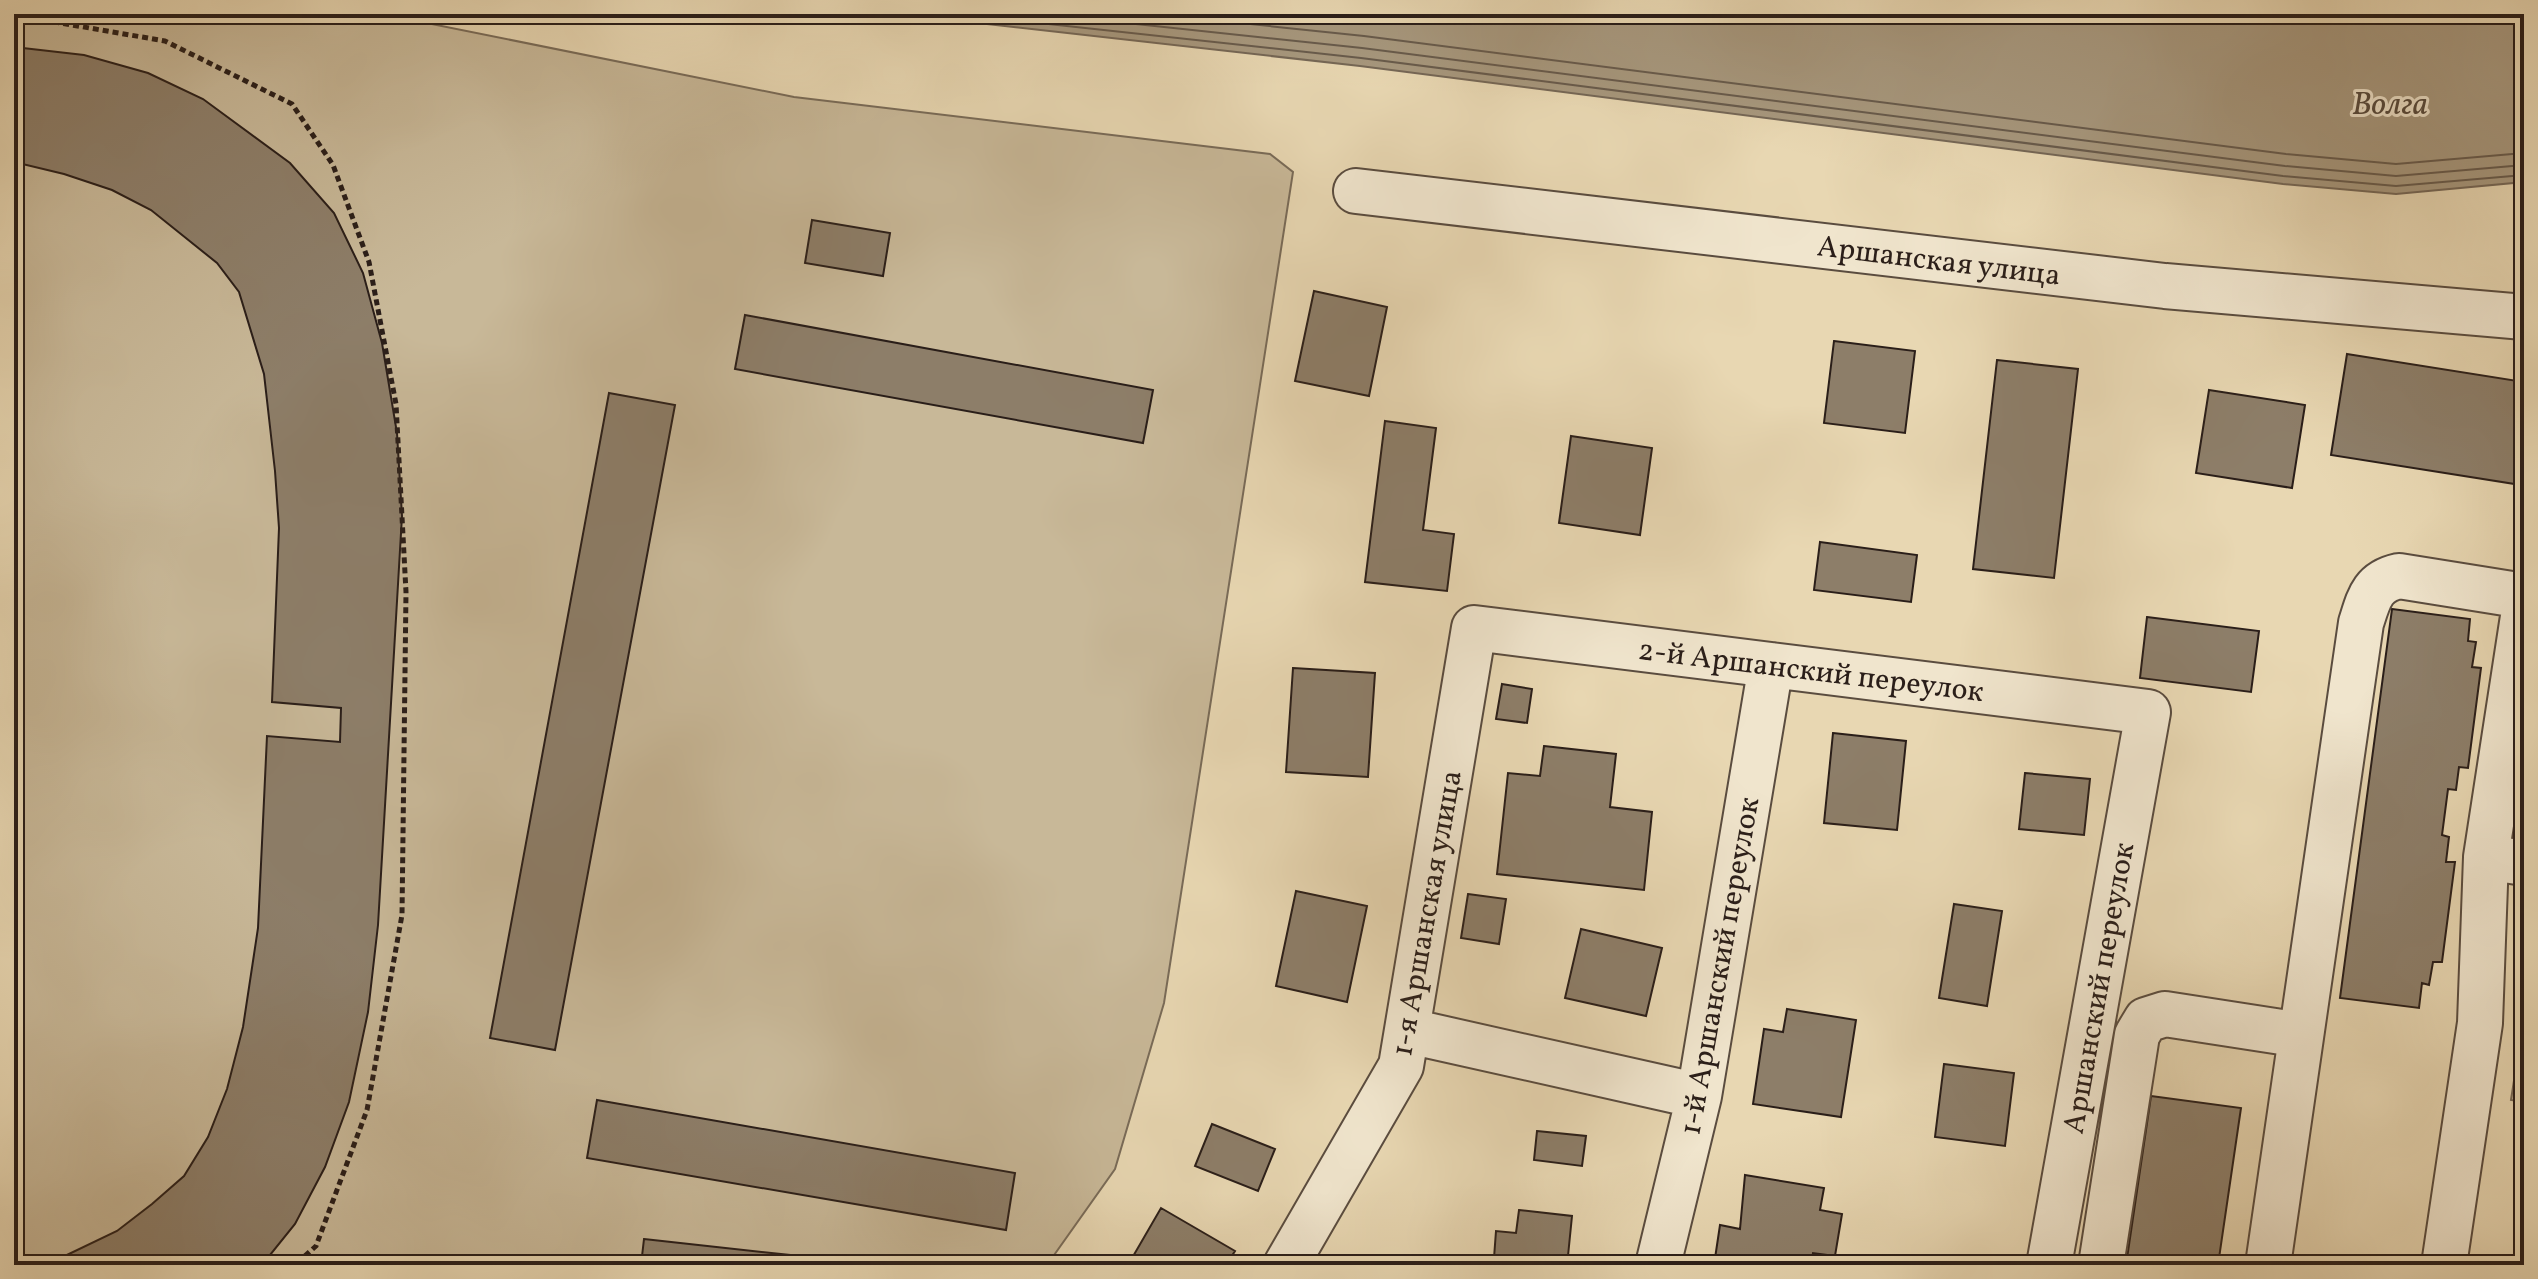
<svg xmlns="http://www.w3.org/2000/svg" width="2538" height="1279" viewBox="0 0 2538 1279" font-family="Vollkorn,serif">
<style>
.green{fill:#c8b898;stroke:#796b58;stroke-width:2}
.water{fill:#a7987e;stroke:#756756;stroke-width:2}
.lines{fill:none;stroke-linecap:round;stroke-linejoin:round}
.shore{stroke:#685b4c;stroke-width:2}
.building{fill:#8d7e69;stroke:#2a1e19;stroke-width:2}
.minor-casing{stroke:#5a4c3f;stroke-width:48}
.path{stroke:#2a1e19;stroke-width:5;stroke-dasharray:6 4;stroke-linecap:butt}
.minor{stroke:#f0e5cd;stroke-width:44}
.labels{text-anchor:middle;stroke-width:6;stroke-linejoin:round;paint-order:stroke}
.street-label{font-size:30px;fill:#2a1e19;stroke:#f0e5cd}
.water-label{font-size:32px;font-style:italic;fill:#56493c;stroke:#f0e5cd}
</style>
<rect width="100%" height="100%" fill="#e8d7b2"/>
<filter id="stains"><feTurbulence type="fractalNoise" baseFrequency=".0025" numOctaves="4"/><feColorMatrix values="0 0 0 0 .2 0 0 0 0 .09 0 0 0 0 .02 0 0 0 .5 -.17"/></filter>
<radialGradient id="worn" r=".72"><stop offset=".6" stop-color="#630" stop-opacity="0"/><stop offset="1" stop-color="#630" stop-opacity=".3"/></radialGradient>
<path class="green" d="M14,14h368l412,83 476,57 23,18 -129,831 -49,166 -68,96h-1033z
M2524,1016v86l-13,-2z"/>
<path class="water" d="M898,14h1626v168l-128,12 -113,-10 -923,-118z"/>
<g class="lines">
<path class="shore" d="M957,14l404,44 922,118 113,10 128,-11
M1042,14l320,34 923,118 111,10 128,-11
M1154,14l210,22 922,118 110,10 128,-11"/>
</g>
<path class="building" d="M14,47l70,8 64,18 55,26 87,64 44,50 29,60 19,70 15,90 5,83 -24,409 -10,87 -19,90 -24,65 -30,57 -33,41h-216l71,-34 35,-27 32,-28 24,-39 19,-48 16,-62 15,-99 9,-192 73,6 1,-34 -69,-6 7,-174 -4,-57 -11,-97 -25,-82 -22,-29 -66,-53 -39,-20 -48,-16 -50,-12z
M812,220l78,13 -7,43 -78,-13z
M1314,291l73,16 -18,89 -74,-15z
M745,315l408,75 -10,53 -408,-74z
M1834,341l81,10 -10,82 -81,-10z
M2347,354l177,28 -3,103 -190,-30z
M1997,360l81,9 -24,209 -81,-9z
M2209,390l96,15 -13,83 -96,-15z
M609,393l66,12 -120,645 -65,-12z
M1385,421l51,7 -13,102 31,4 -7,57 -82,-9z
M1571,436l81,12 -12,87 -81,-12z
M1820,542l97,13 -6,47 -97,-12z
M2392,609l78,10 -2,22 8,1 -4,25 9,1 -13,100 -9,-1 -3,23 -8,-1 -6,46 7,2 -3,25h9l-13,100h-9l-4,23 -7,-2 -3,25 -79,-10z
M2147,617l112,14 -8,61 -111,-14z
M1293,668l82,5 -7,104 -82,-5z
M1502,684l30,5 -5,34 -31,-4z
M1833,733l73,8 -9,89 -73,-7z
M1544,746l72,8 -6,53 42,5 -8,78 -147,-16 11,-101 32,3z
M2025,773l65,6 -6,56 -65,-6z
M1296,891l71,15 -20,96 -71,-16z
M1468,894l38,5 -7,45 -38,-6z
M1954,904l48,7 -15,95 -48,-8z
M1581,929l81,19 -16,68 -81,-18z
M1787,1009l69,11 -15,97 -88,-13 11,-75 19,3z
M1944,1064l70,9 -9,73 -70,-9z
M2151,1096l90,12 -23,157h-92z
M597,1100l418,73 -9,57 -419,-72z
M1212,1124l63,25 -17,42 -63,-25z
M1537,1131l49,5 -4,30 -48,-6z
M1745,1175l79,13 -4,22 22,4 -7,42 -22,-3 -2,12h-97l6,-40 20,4z
M1161,1208l74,43 -9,14h-98z
M1519,1210l53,6 -4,40 21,2v7h-76v-5l-19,-2 2,-27 20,2z
M644,1239l155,17 -1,9h-157z"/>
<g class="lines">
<g class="minor-casing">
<path id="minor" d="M1356,191l809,95 359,31
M2486,857l38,6
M1409,1031l290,65
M1286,1265l115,-199 73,-438 674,84 -99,553
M1658,1265l41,-169 72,-431
M2101,1265l36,-230 9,-15 19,-6 136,21
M2268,1265l93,-642c8,-25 11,-41 38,-47l125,20
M2444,1265l36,-242 6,-166 38,-247"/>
</g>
<path class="path" d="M14,15l151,26 127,63 41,61 36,97 27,142 10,188 -4,323 -35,195 -51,136 -21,19"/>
<use href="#minor" class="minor"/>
</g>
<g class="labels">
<g class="street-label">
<text transform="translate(1939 260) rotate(7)" y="10">Аршанская улица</text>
<text transform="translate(1811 670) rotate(7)" y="10">2-й Аршанский переулок</text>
<text transform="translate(1426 913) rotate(-80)" y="10">1-я Аршанская улица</text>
<text transform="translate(1719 966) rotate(-80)" y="10">1-й Аршанский переулок</text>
<text transform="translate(2098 988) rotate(-80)" y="10">Аршанский переулок</text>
</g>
<g class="water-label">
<text x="2390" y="114">Волга</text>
</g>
</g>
<rect width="2538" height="1279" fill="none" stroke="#e8d7b2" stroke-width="48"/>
<rect x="16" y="16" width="2506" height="1247" fill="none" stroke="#2a1e19" stroke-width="4"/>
<rect x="24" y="24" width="2490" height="1231" fill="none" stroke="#2a1e19" stroke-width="2"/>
<rect width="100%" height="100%" filter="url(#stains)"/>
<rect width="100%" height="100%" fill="url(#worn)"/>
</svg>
